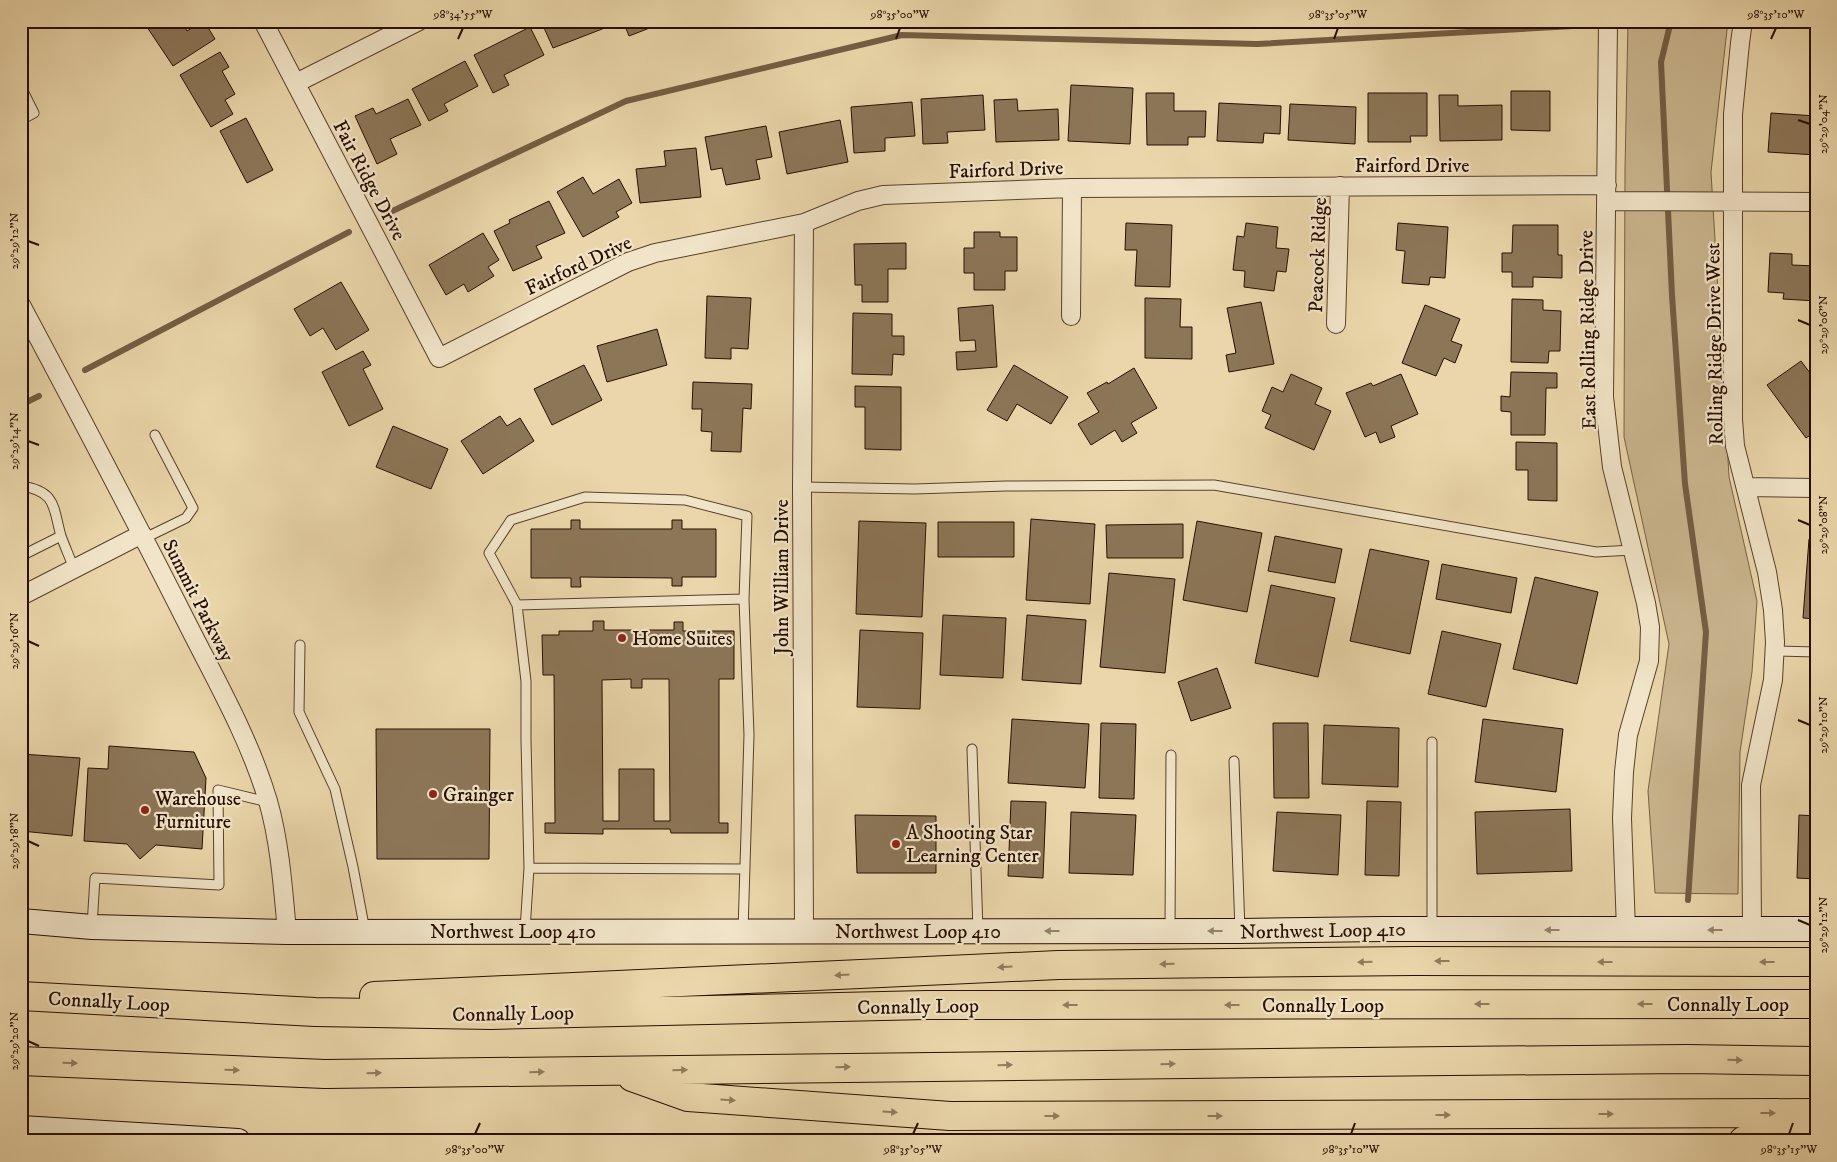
<svg xmlns="http://www.w3.org/2000/svg" width="1837" height="1162" viewBox="0 0 1837 1162" font-family="'IM FELL DW Pica',serif">
<style>
.green{fill:#c9b48d;stroke:#786146}
.lines{fill:none;stroke-linecap:round;stroke-linejoin:round}
.stream{stroke:#745d43;stroke-width:6}
.building{fill:#8c7658;stroke:#270e00;fill-rule:evenodd}
.service-casing{stroke:#58402a;stroke-width:11}
.minor-casing{stroke:#58402a;stroke-width:20}
.secondary-casing{stroke:#270e00;stroke-width:26}
.motorway-casing{stroke:#270e00;stroke-width:30}
.service{stroke:#f1e4c8;stroke-width:9}
.minor{stroke:#f1e4c8;stroke-width:18}
.secondary{stroke:#f1e4c8;stroke-width:24}
.motorway{stroke:#ead6aa;stroke-width:28}
.oneway{fill:#96846e}
.oneway2{fill:#927c5e}
.ticks{fill:none;stroke:#270e00;stroke-width:2}
.poi-dot{fill:#8f2418;stroke:#f1e4c8;stroke-width:2}
.labels{text-anchor:middle;stroke-width:4.5;stroke-linejoin:round;paint-order:stroke}
.street-label{font-size:20px;fill:#270e00;stroke:#f1e4c8}
.poi-label{font-size:20px;fill:#270e00;stroke:#f1e4c8;text-anchor:start}
.neatline{fill:none;stroke:#270e00;stroke-width:2}
.ticks-label{font-size:12px;text-anchor:middle;fill:#270e00}
</style>
<rect width="100%" height="100%" fill="#ead6aa"/>
<filter id="stains"><feTurbulence type="fractalNoise" baseFrequency=".004" numOctaves="4"/><feColorMatrix values="0 0 0 0 .2 0 0 0 0 .09 0 0 0 0 .02 0 0 0 .5 -.17"/></filter>
<radialGradient id="worn" r=".72"><stop offset=".6" stop-color="#630" stop-opacity="0"/><stop offset="1" stop-color="#630" stop-opacity=".3"/></radialGradient>
<path class="green" d="M1628,21h100l-17,151 18,305 28,124 -5,71 -12,80 -2,142 -83,-1 -7,-102 21,-147 -45,-207 1,-268z"/>
<g class="lines">
<path class="stream" d="M1671,21l-10,41 11,233 13,189 21,148 -18,268
M1625,24h45
M384,215l242,-114 276,-66 355,9 334,-19
M85,370l264,-138
M21,405l18,-9"/>
</g>
<path class="building" d="M149,21h32l6,10 17,-10 11,18 -42,27 -28,-42z
M541,21h67l2,5 -57,22z
M623,21h36l1,3 -31,12z
M530,27l14,28 -40,20 5,10 -16,8 -19,-38z
M220,52l9,15 -7,4 13,23 -10,6 8,14 -22,13 -31,-52z
M465,61l13,25 -34,18 4,7 -19,10 -17,-32z
M1071,85l62,3 -3,56 -62,-3z
M1511,91h39v40l-39,-1z
M1146,93h28v18h32l-1,26h-17v8h-41z
M1368,93h59v43h-17l1,6h-43z
M983,95l2,35 -38,2 1,11 -25,1 -2,-45z
M1439,95h19v11l44,-1v35l-62,1z
M408,99l13,26 -31,14 7,15 -20,10 -22,-48 18,-8 3,6z
M1017,99l1,12 40,-2 1,31 -63,2 -2,-42z
M912,102l3,34 -30,2v13l-31,2 -3,-46z
M1219,103l62,3 -1,28 -16,-1 -1,10 -46,-2z
M1290,104l66,3 -1,37 -67,-4z
M1771,113l45,3v39l-48,-3z
M246,118l27,52 -26,13 -27,-52z
M840,120l8,42 -61,12 -8,-42z
M766,126l6,31 -16,3 4,19 -34,6 -4,-17 -11,2 -6,-33z
M696,148l5,49 -61,6 -4,-34 30,-3 -2,-15z
M583,177l10,17 26,-15 13,24 -16,9 3,5 -36,20 -26,-45z
M549,201l16,32 -29,13 6,12 -29,13 -19,-40 16,-8 -1,-3z
M1126,223l46,2 -2,62 -35,-1 2,-36h-12z
M1246,223l32,4 -2,21 13,1 -3,23 -9,-1 -3,20 -30,-4 1,-16 -12,-1 4,-34 7,1z
M1398,223l50,4 -3,51 -15,-1 -1,8 -27,-2 3,-32 -9,-1z
M1513,225h45v30h4v23l-29,-1v10h-21v-15h-10v-19h10z
M974,232h26v5h17v34h-12v19h-31v-17h-10v-25h10z
M483,233l16,27 -11,7 6,9 -26,16 -4,-8 -18,11 -17,-30z
M906,243v26h-18v33h-26v-17h-7l-1,-41z
M1770,253l22,1v11l24,1v35l-33,-2 1,-6 -16,-1z
M341,282l28,48 -33,20 -13,-22 -13,8 -16,-27z
M707,296l44,2 -3,51 -17,-1v11l-26,-1z
M1145,298l36,1 -1,28h12v32l-47,-1z
M1512,299l31,1v10l18,1 -1,40h-11l-1,12 -37,-1z
M1261,302l13,62 -45,8 -3,-17 10,-2 -9,-45z
M993,305l4,62 -40,3 -1,-18 20,-1 -1,-11 -15,1 -2,-33z
M1425,305l35,14 -9,22 11,4 -7,18 -11,-5 -8,18 -34,-13z
M853,313l39,1v22h12v19l-11,-1 -1,21 -40,-1z
M657,329l10,36 -60,17 -10,-36z
M363,351l8,14 -8,4 20,40 -34,17 -27,-54z
M1801,361l15,20v50l-10,7 -39,-53z
M584,365l18,35 -50,25 -18,-36z
M1014,365l54,32 -17,27 -34,-20 -10,17 -20,-11z
M1134,368l23,40 -26,15 6,10 -15,9 -7,-12 -24,15 -13,-21 21,-12 -12,-19 20,-11 1,2z
M1511,372l46,1v15h-11l-1,47h-34v-23l-10,-1v-15l9,1z
M1291,374l31,14 -7,16 16,7 -17,39 -49,-22 6,-13 -9,-4 10,-24 11,5z
M1401,374l17,40 -27,12 4,11 -15,6 -4,-11 -11,5 -19,-44 25,-10 2,3z
M693,382l59,2 -1,25 -8,-1 -2,44 -30,-1 1,-19 -11,-1 1,-22h-10z
M855,386l46,1v63l-36,-1v-42h-10z
M500,416l7,10 13,-8 14,23 -51,33 -22,-33z
M393,426l55,23 -17,40 -55,-22z
M1516,442l41,1v58l-29,-1v-30h-12z
M1031,519l64,5 -5,80 -64,-4z
M571,520h9v9h92v-9h10v9h34v48h-34v9h-10v-8l-92,-1 1,10h-10v-9h-40v-49h40z
M859,521l67,2 -4,94 -66,-3z
M1197,521l65,12 -15,79 -64,-12z
M938,522h76v35h-76z
M1183,524v34h-76l-1,-33z
M1275,536l67,13 -7,34 -67,-12z
M1809,539l7,1v79l-13,-1z
M1370,549l59,12 -19,93 -60,-13z
M1442,564l75,14 -6,35 -75,-14z
M1109,573l66,6 -10,94 -65,-6z
M1535,577l63,15 -21,92 -64,-15z
M1271,585l64,13 -17,79 -63,-14z
M943,615l63,3 -3,60 -63,-3z
M1027,615l59,5 -5,64 -59,-4z
M593,621h11v9h70v-8h9v9h51v48h-15v144h9v10h-57l-1,-4h-67v5l-58,-1v-10h10l-1,-148h-11l-1,-40h17v-4h34zM631,679v9h11v-9h27l1,142h-16v-52h-35v52h-16l-1,-141z
M860,630l63,3 -3,76 -63,-2z
M1442,631l59,13 -15,63 -58,-13z
M1217,668l14,40 -40,13 -13,-39z
M1816,690v89h-5z
M1012,719l77,5 -4,64 -77,-5z
M1483,719l80,10 -7,63 -81,-10z
M1101,723l35,1 -2,75 -35,-1z
M1273,723h35l1,75h-35z
M1324,725l75,3 -1,59 -76,-3z
M376,729h114l-1,130h-112z
M109,746l85,6 12,26 -4,71 -46,-4 -16,14 -13,-15 -43,-3 4,-73 20,1z
M21,754l59,4 -8,78 -51,-5z
M1011,801l35,1 -3,76 -35,-2z
M1367,801l34,1 -2,74 -34,-1z
M1570,809l2,62 -95,3 -2,-62z
M1071,812l65,3 -3,60 -64,-2z
M1277,812l64,3 -3,60 -65,-4z
M855,815l81,1v57h-79z
M1799,815l17,1v63l-19,-1z"/>
<g class="lines">
<g class="service-casing">
<path id="service" d="M21,87l13,26 -13,7
M21,486c36,5 32,22 40,50 4,11 9,22 13,33
M802,487l113,2 91,-3 208,-1 382,67 37,-2
M145,538l41,-20 7,-10 -38,-73
M21,556l40,-20
M517,605l227,-6
M300,645l-1,67 36,77 18,78 12,64
M1775,651l41,1
M972,749l6,182
M1234,761l6,170
M529,868l216,1
M92,926l3,-48 124,7 -1,-95 50,12
M1432,929v-187
M525,930l4,-62 -3,-128v-59l-9,-76 -28,-52 22,-33 74,-23 100,3 62,16 -3,83 5,136 -6,196
M1170,931l1,-176"/>
</g>
<g class="minor-casing">
<path id="minor" d="M263,21l176,337 189,-96 27,-9 149,-30 54,-22 25,-6 189,-7 535,-3
M1608,21l-4,376 8,70 34,136 4,24 -1,34 -21,74 -4,37 -2,46 4,112
M1743,21l-3,22 -7,71v305l2,27 32,126 6,38 2,32 -2,38 -22,105 1,145
M296,83l123,-62
M1607,201l209,1
M21,305c56,105 111,209 164,314 30,60 64,118 83,182 12,42 15,87 19,131
M1071,316l1,-128
M1336,324l4,-138
M1746,487l70,1
M21,596l121,-62
M804,932l-2,-445 2,-264"/>
</g>
<g class="secondary-casing">
<path id="secondary" d="M21,921l71,6 195,5 953,-1 142,-2h434
M21,1128l217,13"/>
</g>
<g class="motorway-casing">
<path id="motorway" d="M21,996l294,16 176,3 436,-10 889,-1
M374,996l684,-31 355,-4 403,1
M21,1061l304,13 1125,-13 237,-2 129,2
M632,1077l56,20 262,19 866,-3
M1743,1141l73,-6"/>
</g>
<use href="#service" class="service"/>
<use href="#minor" class="minor"/>
<use href="#secondary" class="secondary"/>
<use href="#motorway" class="motorway"/>
</g>
<defs><path id="oneway-solid" d="M-6-.8H1V-3.2L6.5 0L1 3.2V.8H-6Z" transform="scale(1.25)"/></defs>
<g class="oneway">
<use href="#oneway-solid" transform="translate(1552 930) rotate(-180)"/>
<use href="#oneway-solid" transform="translate(1715 930) rotate(180)"/>
<use href="#oneway-solid" transform="translate(1052 931) rotate(-180)"/>
<use href="#oneway-solid" transform="translate(1215 931) rotate(180)"/>
</g>
<g class="oneway2">
<use href="#oneway-solid" transform="translate(1442 961) rotate(-180)"/>
<use href="#oneway-solid" transform="translate(1365 962) rotate(179)"/>
<use href="#oneway-solid" transform="translate(1605 962) rotate(-180)"/>
<use href="#oneway-solid" transform="translate(1767 962) rotate(-180)"/>
<use href="#oneway-solid" transform="translate(1167 964) rotate(179)"/>
<use href="#oneway-solid" transform="translate(1005 967) rotate(177)"/>
<use href="#oneway-solid" transform="translate(842 975) rotate(177)"/>
<use href="#oneway-solid" transform="translate(1482 1004) rotate(180)"/>
<use href="#oneway-solid" transform="translate(1645 1004) rotate(180)"/>
<use href="#oneway-solid" transform="translate(1070 1005) rotate(180)"/>
<use href="#oneway-solid" transform="translate(1232 1005) rotate(180)"/>
<use href="#oneway-solid" transform="translate(1735 1060) rotate(1)"/>
<use href="#oneway-solid" transform="translate(70 1063) rotate(2)"/>
<use href="#oneway-solid" transform="translate(1168 1064) rotate(-1)"/>
<use href="#oneway-solid" transform="translate(1005 1065) rotate(-1)"/>
<use href="#oneway-solid" transform="translate(843 1067) rotate(-1)"/>
<use href="#oneway-solid" transform="translate(232 1070) rotate(2)"/>
<use href="#oneway-solid" transform="translate(680 1070) rotate(-1)"/>
<use href="#oneway-solid" transform="translate(537 1072) rotate(-1)"/>
<use href="#oneway-solid" transform="translate(374 1073) rotate(-1)"/>
<use href="#oneway-solid" transform="translate(728 1100) rotate(4)"/>
<use href="#oneway-solid" transform="translate(890 1112) rotate(4)"/>
<use href="#oneway-solid" transform="translate(1768 1113)"/>
<use href="#oneway-solid" transform="translate(1606 1114)"/>
<use href="#oneway-solid" transform="translate(1443 1115)"/>
<use href="#oneway-solid" transform="translate(1052 1116)"/>
<use href="#oneway-solid" transform="translate(1215 1116)"/>
</g>
<path class="ticks" d="M458,39l5,-11M896,39l4,-11M1334,39l4,-11M1771,39l5,-11M1798,120l12,4M28,241l11,4M1798,320l12,5M28,441l11,4M1798,520l12,5M28,641l11,5M1798,720l12,5M28,841l11,5M1798,920l12,5M28,1041l11,5M475,1134l5,-11M913,1134l5,-11M1351,1134l4,-11M1789,1134l4,-11"/>
<g class="poi-dot">
<circle cx="622" cy="638" r="5"/>
<circle cx="433" cy="794" r="5"/>
<circle cx="145" cy="810" r="5"/>
<circle cx="896" cy="844" r="5"/>
</g>
<g class="labels">
<g class="street-label">
<text x="1412" y="172">Fairford Drive</text>
<text transform="translate(1006 169) rotate(-2)" y="7">Fairford Drive</text>
<text transform="translate(370 180) rotate(62)" y="7">Fair Ridge Drive</text>
<text transform="translate(1317 255) rotate(-88)" y="7">Peacock Ridge</text>
<text transform="translate(578 265) rotate(-25)" y="7">Fairford Drive</text>
<text transform="translate(1587 330) rotate(-91)" y="7">East Rolling Ridge Drive</text>
<text transform="translate(1714 344) rotate(-91)" y="7">Rolling Ridge Drive West</text>
<text transform="translate(781 577) rotate(-90)" y="7">John William Drive</text>
<text transform="translate(199 600) rotate(63)" y="7">Summit Parkway</text>
<text transform="translate(1323 930) rotate(-1)" y="7">Northwest Loop 410</text>
<text x="513" y="938">Northwest Loop 410</text>
<text x="918" y="938">Northwest Loop 410</text>
<text transform="translate(109 1001) rotate(3)" y="7">Connally Loop</text>
<text x="1728" y="1011">Connally Loop</text>
<text x="1323" y="1012">Connally Loop</text>
<text transform="translate(918 1006) rotate(-1)" y="7">Connally Loop</text>
<text transform="translate(513 1013) rotate(-1)" y="7">Connally Loop</text>
</g>
<g class="poi-label">
<text x="632" y="645">Home Suites</text>
<text x="443" y="801">Grainger</text>
<text x="155" y="805">Warehouse<tspan x="155" dy="23">Furniture</tspan></text>
<text x="906" y="839">A Shooting Star<tspan x="906" dy="23">Learning Center</tspan></text>
</g>
</g>
<rect width="1837" height="1162" fill="none" stroke="#ead6aa" stroke-width="55"/>
<rect x="28" y="28" width="1782" height="1106" class="neatline"/>
<g class="ticks-label">
<text x="463" y="18">98°34'55"W</text>
<text x="900" y="18">98°35'00"W</text>
<text x="1338" y="18">98°35'05"W</text>
<text x="1776" y="18">98°35'10"W</text>
<text transform="translate(1823 124) rotate(-90)" y="4">29°29'04"N</text>
<text transform="translate(14 241) rotate(-90)" y="4">29°29'12"N</text>
<text transform="translate(1823 325) rotate(-90)" y="4">29°29'06"N</text>
<text transform="translate(14 441) rotate(-90)" y="4">29°29'14"N</text>
<text transform="translate(1823 525) rotate(-90)" y="4">29°29'08"N</text>
<text transform="translate(14 641) rotate(-90)" y="4">29°29'16"N</text>
<text transform="translate(1823 725) rotate(-90)" y="4">29°29'10"N</text>
<text transform="translate(14 841) rotate(-90)" y="4">29°29'18"N</text>
<text transform="translate(1823 925) rotate(-90)" y="4">29°29'12"N</text>
<text transform="translate(14 1041) rotate(-90)" y="4">29°29'20"N</text>
<text x="475" y="1153">98°35'00"W</text>
<text x="913" y="1153">98°35'05"W</text>
<text x="1351" y="1153">98°35'10"W</text>
<text x="1789" y="1153">98°35'15"W</text>
</g>
<rect width="100%" height="100%" filter="url(#stains)"/>
<rect width="100%" height="100%" fill="url(#worn)"/>
</svg>
